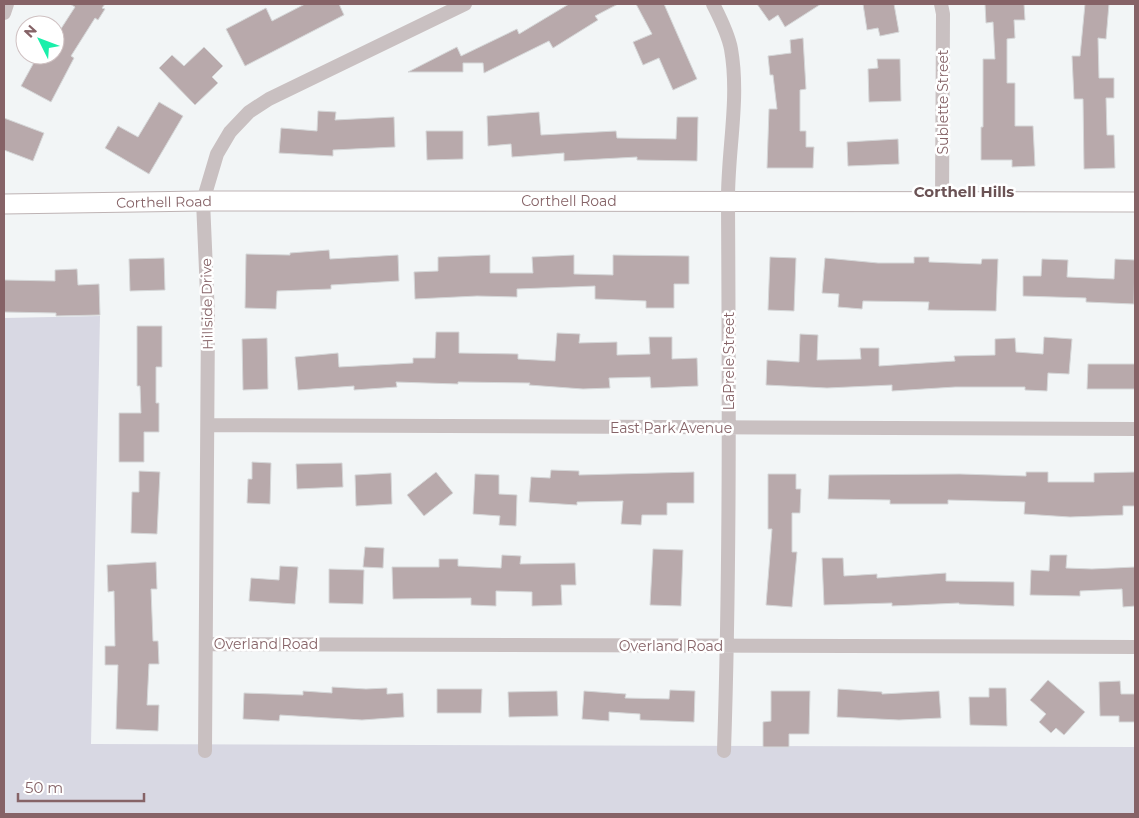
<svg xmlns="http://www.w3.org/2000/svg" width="1139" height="818" viewBox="0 0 1139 818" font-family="Montserrat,sans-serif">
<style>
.green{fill:#d8d8e3}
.building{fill:#b8a9ab;stroke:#d5d7d8}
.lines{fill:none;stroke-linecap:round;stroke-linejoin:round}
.secondary-casing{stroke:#beb3b4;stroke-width:21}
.street{stroke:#c9c0c1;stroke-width:14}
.secondary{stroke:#fff;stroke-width:19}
.labels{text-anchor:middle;stroke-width:5;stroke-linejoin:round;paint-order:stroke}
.street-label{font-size:14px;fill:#866367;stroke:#fff}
.neighbourhood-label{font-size:15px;font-weight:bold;fill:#6a5254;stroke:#fff}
</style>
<rect width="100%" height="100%" fill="#f2f5f6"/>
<path class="green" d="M100,316l-9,428 1044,3v67h-1131v-496z"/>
<path class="building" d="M70,4h35l-3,4 3,1 -7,11 -3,-2 -24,38 3,2 -23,44 -30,-16 17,-31h17v-17l20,-31z
M305,4h34l5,11 -99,51 -19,-37 40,-21 6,13z
M569,4h49l-23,12 3,4 -45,28 -4,-7 -65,32 -1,-10h-20v9h-55l49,-25 4,9 56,-27 2,5z
M636,4h28l33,75 -24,11 -14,-32 -16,7 -10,-23 19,-8z
M757,4h64l-36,23 -7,-12 -9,6z
M863,4h31l5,28 -19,4 -2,-8 -11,2z
M985,4h39l1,16h-11l1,18 -8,1v44h8v43h18l2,40 -23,1v-7h-31v-33h2v-68h12l-2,-37 -7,1z
M1085,4h24l-3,35 -8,-1 1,40h15v20h-8l1,37h7l1,33 -31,1 -1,-70h-9l-2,-43h8z
M803,38l3,51 -6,1v41h6v16h8l-1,21h-46l2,-59h8l-4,-34h-3l-2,-19 23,-3 -1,-13z
M204,47l19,19 -11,11 6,6 -23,22 -36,-37 13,-13 12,11z
M877,59h23l1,42 -32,1 -1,-33 10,-1z
M159,102l24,14 -34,58 -44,-26 13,-22 20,11z
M318,111l18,1 -1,8 59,-3 1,30 -62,3v6l-54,-3 2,-25 36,3z
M539,112l2,23 75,-4 1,7 59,1 1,-22h21l-1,44 -60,-1v-3l-73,4v-8l-52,4 -1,-13 -23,2 -1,-30z
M4,118l40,15 -11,28 -29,-11z
M426,131h37v28l-36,1z
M898,139l1,25 -51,2 -1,-24z
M329,250l1,9 68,-4 1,26 -68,4v4l-54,2 -1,18 -31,-1 1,-54 44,1v-2z
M490,255v18h43l-1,-16 42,-2v19l39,1v-20l76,1v28h-15v24h-28v-7l-51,-2v-13l-78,3v8l-40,-1 -62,3 -1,-27 24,-1v-14z
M770,257l26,1 -2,53 -26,-1z
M914,257h15v5l52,2 1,-5h16l-2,52 -68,-1 1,-8 -66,-1 -1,8 -24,-2 1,-13 -17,-1 3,-35 53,5h36z
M164,258l1,32 -35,1 -1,-32z
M1042,259l26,1 -1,17 47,2 1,-20 20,1 -1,44 -48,-2v-4l-63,-2v-20h18z
M77,269l1,16 21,-1 1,31 -44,1v-3l-52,-1v-32l51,1v-11z
M137,326h25v41h-6v36h3v29h-15v30h-25v-49h22l-1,-27h-3z
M436,332h23v21l59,1v5l37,2 2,-28 23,1 -1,9 38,-1v13l33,-1 -1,-17h23v22l25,-1 1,28 -47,2 -1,-11 -41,1 1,10 -27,1 -54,-4 1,-2 -72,-1v2l-62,-2 1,5 -43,3v-4l-56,4 -3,-33 43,-4 1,14 74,-4v-5h22z
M800,334l18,1 -1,25 44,-1 -1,-11h19v18l76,-5 -1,-5 41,-1v-16l20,-1 1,14 27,2 1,-17 28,2 -3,35 -21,-1 -1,18 -22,-1v-3h-70l-63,4v-6l-65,3 -61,-3 1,-25 32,2z
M267,338l1,51 -25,1 -1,-51z
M1088,364h47v25h-48z
M252,462l19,1 -1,41 -23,-1 1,-24h4z
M342,463l1,24 -46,2 -1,-25z
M551,470l28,1v4l115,-3v31h-27v12h-25l-1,10 -20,-1 2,-23 -46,1v3l-48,-3 2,-25 19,1z
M139,471l21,1 -3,62 -26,-1 1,-41h7z
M436,472l17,21 -29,23 -17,-21z
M1026,472h22v10h46v-9l41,-1v34h-12v9l-53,2 -46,-3 1,-12 -77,-2v4h-58v-4l-62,-1 1,-24 131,-1 66,2z
M391,473l1,31 -36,2 -1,-31z
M475,474l24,1v19l18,1 -1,31 -17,-1 1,-9 -27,-2z
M768,474h28v15h5l-1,24h-8v39h5l-5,55 -26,-2 6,-76h-4z
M365,547l19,1 -1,20 -20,-1z
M653,549l30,1 -2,56 -31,-1z
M502,555l19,1 -1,8 55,-1 1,22h-15l1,20 -30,1v-14l-36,-1v15l-25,-1v-7l-78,1 -1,-32h47v-8h19v7l43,2z
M1050,555h17l-1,13 26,1 43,-2v39l-12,1 -1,-18 -42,2v5l-50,-1 1,-25 18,1z
M822,558h21l1,18 33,-2v4l69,-5v8l68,1v24l-55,-2v-1l-67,3v-3l-68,2z
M156,562l1,27h-6l2,52h5l1,23h-10l-2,41h12l-1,26 -42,-2 2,-64h-13v-19h10l-1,-55 -6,1 -1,-27z
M280,566l18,1 -3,37 -46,-3 2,-23 28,2z
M329,569l35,1 -1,34 -34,-1z
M1048,680l37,32 -21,23 -8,-7 -5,5 -12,-11 7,-8 -16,-14z
M1120,681l1,13h14v28h-16v-6h-19l-1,-34z
M332,687l34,2 21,-1v6l16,-1 1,24 -42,3 -82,-5 -1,6 -36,-2 1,-26 59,2v-4l29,2z
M989,688h17l1,38 -37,-1 -1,-28h20z
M437,689h45l-1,24h-44z
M838,689l44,3v2l57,-3 2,27 -42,2 -62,-3z
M670,690l25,1 -1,31 -54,-2v-6l-31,-2v9l-27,-2 2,-28 42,3 -1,4 44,1z
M557,691l1,25 -49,1 -1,-25z
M771,691h39l-1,43h-20v13h-26v-25l8,-1z"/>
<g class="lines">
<g class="secondary-casing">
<path id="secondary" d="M4,204l199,-3 932,1"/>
</g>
<path class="street" d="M713,4c7,14 15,29 18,45 9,51 -4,104 -3,155 1,182 2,365 -4,547
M941,4l2,10 -1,187
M4,13l3,-9
M208,425l927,4
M206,644l929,3
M205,751l3,-435 -5,-115 14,-47 13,-22 19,-20 20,-13 196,-95"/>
<use href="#secondary" class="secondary"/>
</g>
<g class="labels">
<g class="street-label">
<text transform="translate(943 102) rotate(-90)" y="5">Sublette Street</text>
<text x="569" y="206">Corthell Road</text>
<text transform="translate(164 202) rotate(-1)" y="5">Corthell Road</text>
<text transform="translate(207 304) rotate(-91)" y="5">Hillside Drive</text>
<text transform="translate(729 361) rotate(-90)" y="5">LaPrele Street</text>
<text x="671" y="433">East Park Avenue</text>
<text x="266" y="649">Overland Road</text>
<text x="671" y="651">Overland Road</text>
</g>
<g class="neighbourhood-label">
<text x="964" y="197">Corthell Hills</text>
</g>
</g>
<rect width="1139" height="818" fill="none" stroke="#866367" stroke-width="10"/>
<g transform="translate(40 40) rotate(312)"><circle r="24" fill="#ffffff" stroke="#cfc1c2"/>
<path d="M0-4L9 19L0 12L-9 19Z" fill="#1aefaa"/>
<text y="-8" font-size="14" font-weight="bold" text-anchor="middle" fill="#866367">N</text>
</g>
<path d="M18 793v8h126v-8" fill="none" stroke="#866367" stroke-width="2.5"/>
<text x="25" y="793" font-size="15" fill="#866367" stroke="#ffffff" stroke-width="4" paint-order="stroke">50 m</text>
</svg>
